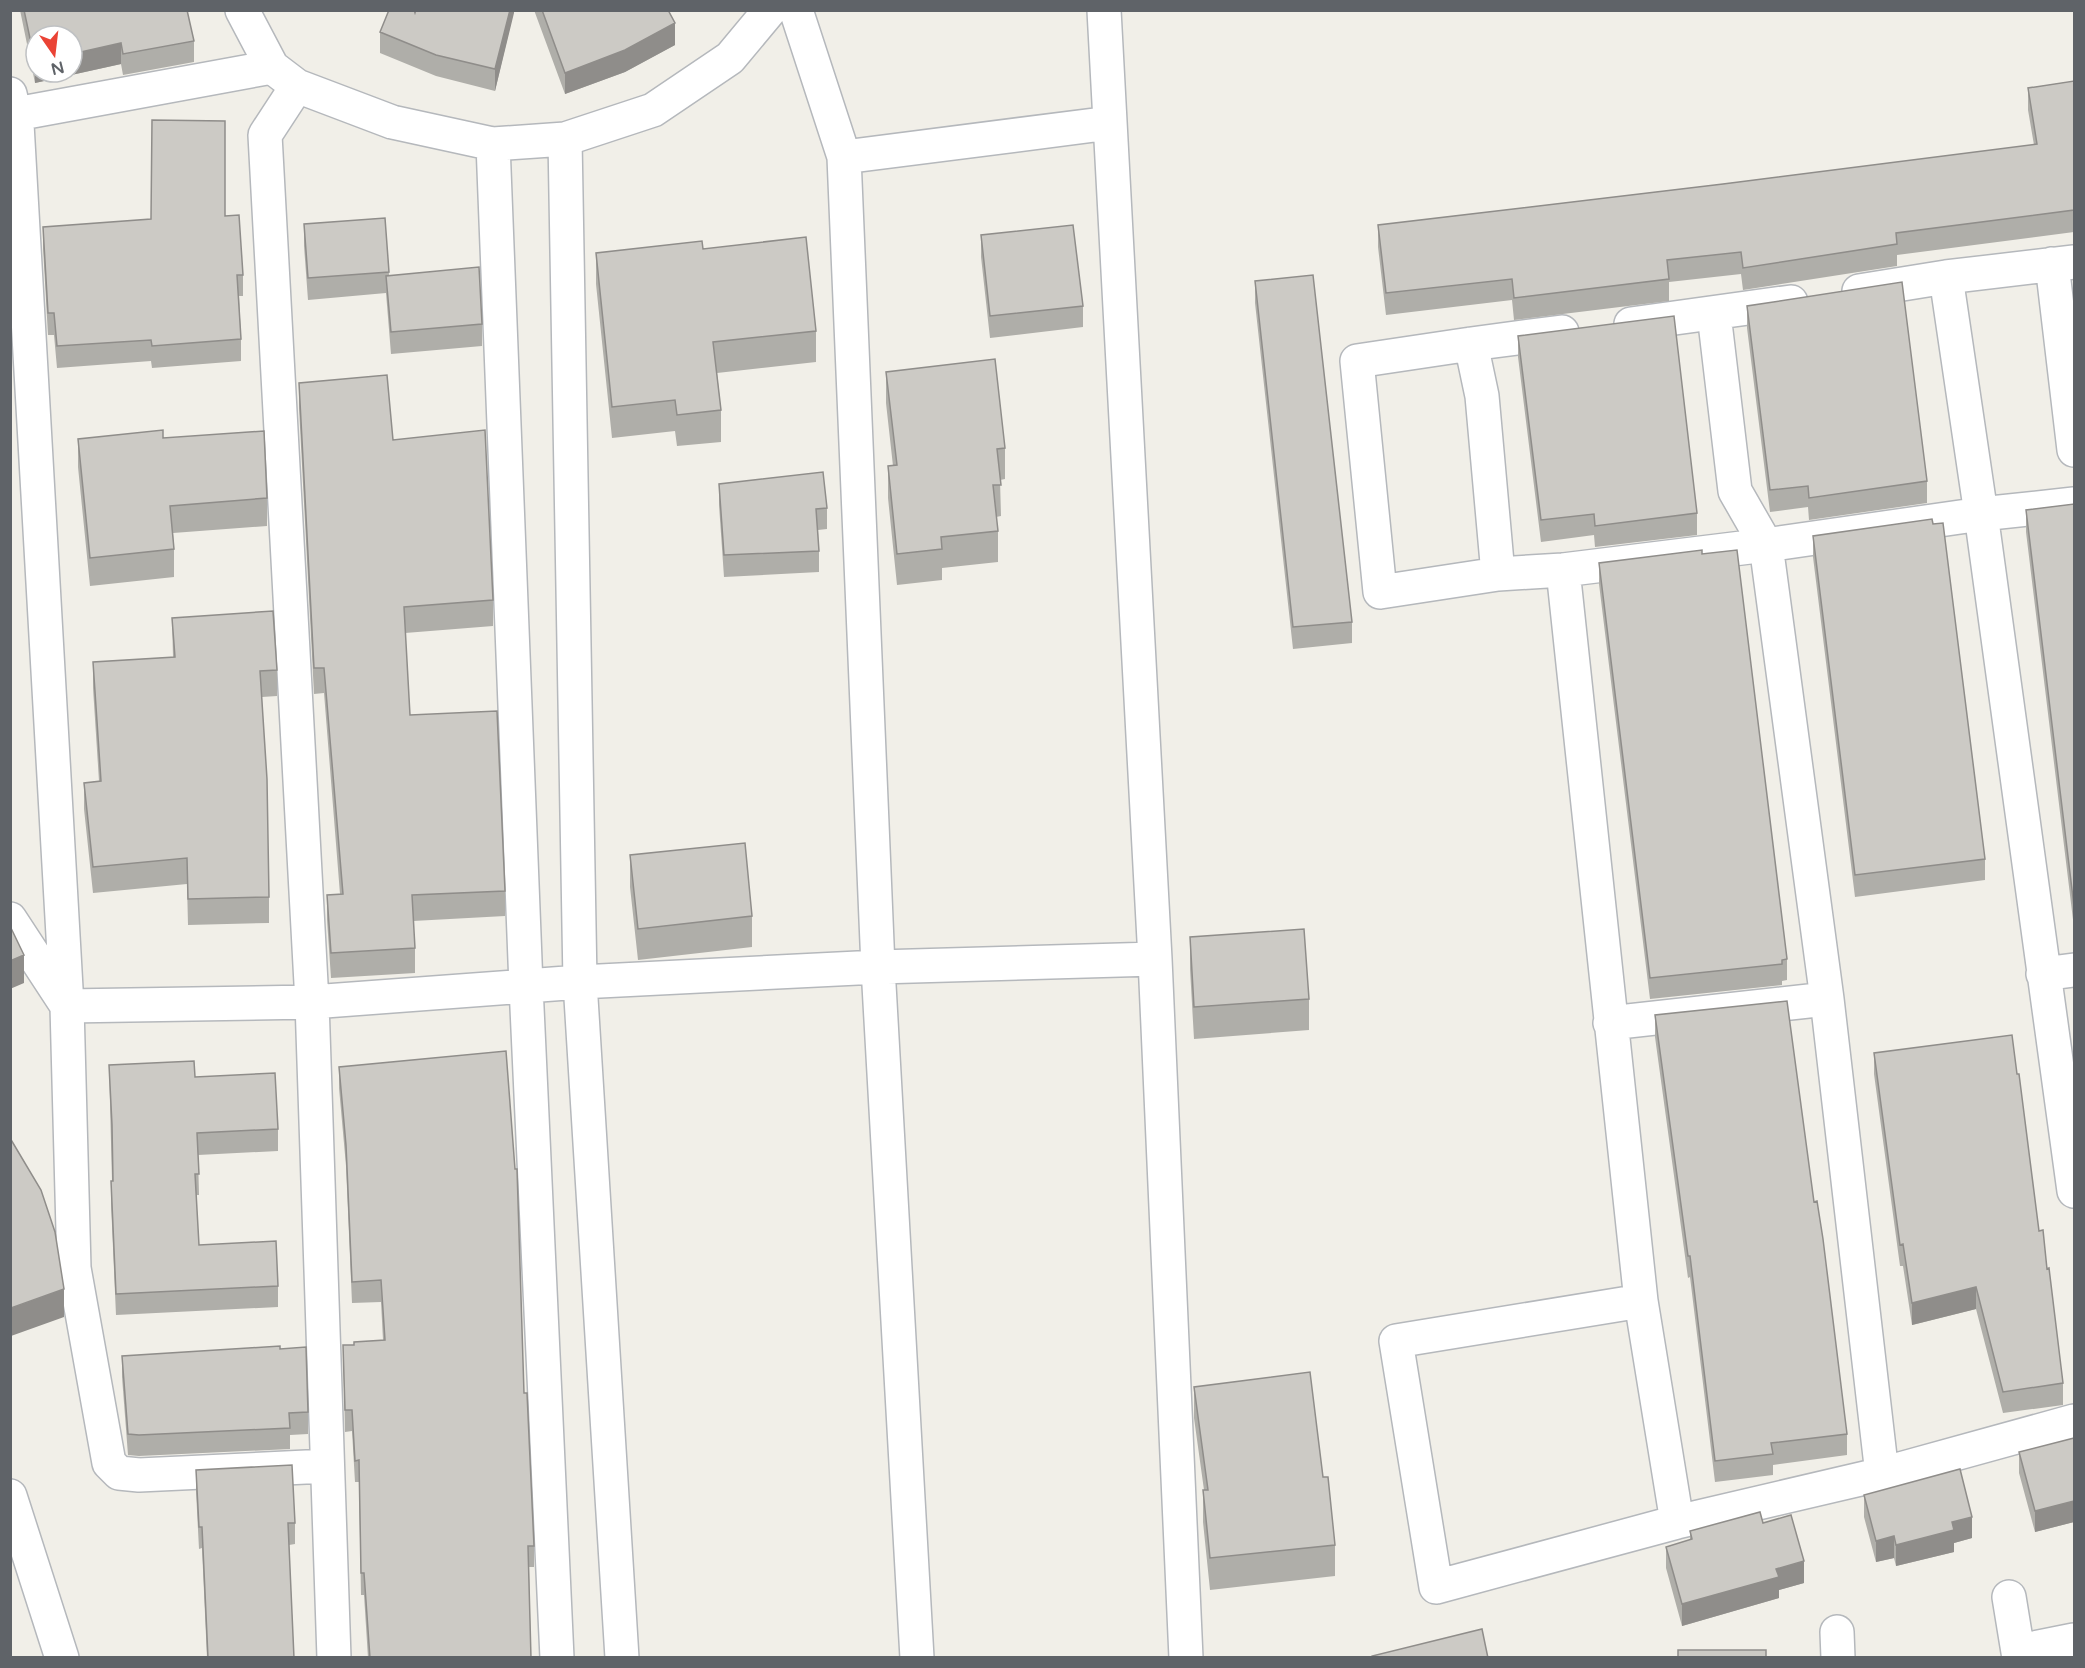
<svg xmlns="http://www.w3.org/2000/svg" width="2085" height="1668" viewBox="0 0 2085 1668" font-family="'Varela Round',sans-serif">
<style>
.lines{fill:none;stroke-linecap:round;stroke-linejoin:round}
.minor-casing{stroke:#b5b8bc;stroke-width:36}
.minor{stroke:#fff;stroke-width:33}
.wall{fill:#afaea9}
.shaded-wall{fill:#8f8d8a}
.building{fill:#cccac5;stroke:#8f8d8a;stroke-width:1.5}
</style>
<rect width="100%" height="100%" fill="#f1efe8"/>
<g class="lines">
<g class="minor-casing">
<path id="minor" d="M242,10l30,57 25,19 95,36 101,22 72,-5 88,-29 77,-52 40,-48
M796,10l48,147 34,810 39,691
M1104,10l51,949 31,699
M297,86l-32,49 47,867 22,656
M10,94l7,30 50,882 245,-4 268,-20 298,-15 277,-8
M16,114l256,-47
M565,139l15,843 42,676
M493,144l33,842 31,672
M844,157l266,-34
M2052,264l22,186
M1946,277l35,237 93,677
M1859,291l87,-14 128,-15
M1714,314l21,177 31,54 61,454 55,475
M1631,324l160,-22
M1471,344l-114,17 23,231 118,-18 65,-4 203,-25 215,-31 93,-10
M1563,570l78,731
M1498,574l-16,-178 -11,-52 91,-12
M10,919l57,87 7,262 35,195 10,10 20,2 188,-9
M2043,974l31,-4
M1610,1023l217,-24
M10,1496l52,162
M1677,1522l-36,-221 -245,40 40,246 241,-65 205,-48 192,-53
M2009,1597l10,61
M1837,1632l1,26
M2019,1651l55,-11"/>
</g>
<use href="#minor" class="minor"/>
</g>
<path class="wall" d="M20,10h167l7,31v21l-71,13 -2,-11 -86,19z
M514,10l-19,81 -59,-15 -56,-23v-21l35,-19z
M534,10h134l7,35 -50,27 -60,22z
M2074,81v151l-177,23v11l-154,24 -2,-16 -72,8v19l-155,19 -2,-20 -126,15 -8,-68v-22l345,-41 311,-39 -6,-35v-22z
M225,216l18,59v21h-4l2,43v22l-89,7 -1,-7 -94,7 -3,-33h-6l-5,-87v-21z
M385,218l4,57 93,49v22l-91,8 -5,-61 -78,7 -4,-54v-22z
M981,235l102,71v21l-93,11 -9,-81z
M703,249l113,82v31l-99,11 4,37v32l-44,4 -2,-15 -63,7 -16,-154v-31z
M1255,281l97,341v21l-59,6 -38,-346z
M1747,306l180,175v22l-118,17 -1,-13 -38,5 -23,-184z
M1518,336l179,177v22l-102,12 -1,-12 -53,7 -23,-185z
M886,372l119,76v31l-5,1 1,36 -5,1 2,14v31l-56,6v12l-45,5 -9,-87v-32h5l-7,-63z
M299,383l94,57 100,160v26l-88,7 5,82 95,176v25l-92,5 2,27v25l-84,5 -4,-58v-25l13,-1 -16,-201 -10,1 -15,-286z
M163,438l104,60v28l-94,7 1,16v28l-84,9 -12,-119v-28z
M719,484l108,24v21l-9,1 1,21v21l-95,5 -5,-72z
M2074,504v424l-48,-396v-22z
M1813,536l172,323v21l-130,17 -42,-340z
M1599,563l188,396v21l-5,1v4l-132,14 -51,-415z
M172,618l105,52v26l-15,1 7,200v26l-81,2 -1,-41 -94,9 -9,-84v-26l15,-2 -6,-93v-26l80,-5z
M630,855l122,61v31l-114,13 -8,-73z
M1190,937l119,62v31l-115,9 -4,-70z
M1655,1015l159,187 33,232v21l-74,10v10l-58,7 -25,-205 -2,1 -33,-241z
M1874,1053l165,178 8,38 16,114v22l-60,8 -27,-104 -64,16 -9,-59h-3l-26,-192z
M109,1065l86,12 83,52v22l-80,4 1,40h-3l3,50 79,41v21l-162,8 -5,-112v-22h1z
M339,1067l185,326 10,153v21h-5l2,91h-163l-4,-63h-3l-2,-113h-4l-3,-51 -7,1 -2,-87h11l29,-5 -2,-38 -29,1 -6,-137 -7,-78z
M280,1349l28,63v22l-18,1v14l-151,7 -11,-1 -6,-78v-21z
M1194,1387l129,90 12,68v31l-125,14 -7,-68v-32h1l-10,-72z
M2074,1438v84l-39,10 -16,-59v-21z
M196,1470l99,53v21l-6,1 5,113h-87l-5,-110 -3,1 -3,-58z
M1864,1495l108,43 -18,5v9l-58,14 -2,-8 -18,4 -12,-45z
M1763,1523l41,60 -25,7v8l-97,28 -16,-58v-21l24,-7v-9z"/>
<path class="shaded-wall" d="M510,10h4v3l-19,78v-22z
M675,23v22l-50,27 -60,22v-21z
M121,43v21l-86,19v-21l1,10h36v-18z
M24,955v28l-14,6v-28z
M1976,1287v22l-64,16v-22z
M64,1289v28l-53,19v-28z
M2074,1501v21l-39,10v-21z
M1972,1517v21l-18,5v9l-58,14v-21l56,-23z
M1894,1536v22l-18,4v-21z
M1804,1561v22l-25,7v8l-97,28v-22l94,-35z"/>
<path class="building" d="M24,10h163l7,31 -71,13 -2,-11 -49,11v-18h-36l-1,26z
M389,10h25l1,3 1,-3h94l-15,59 -59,-14 -56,-23z
M542,10h126l7,13 -50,27 -60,23z
M2074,81v129l-178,23 1,11 -154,24 -2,-16 -74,8 2,19 -155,19 -2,-19 -126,14 -8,-68 345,-41 314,-40 -9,-56z
M152,120l73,1v95l14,-1 4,60h-6l4,64 -89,7 -1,-6 -94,6 -3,-33h-6l-5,-86 108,-8z
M385,218l4,54 -81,6 -4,-54z
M1073,225l10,81 -93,10 -9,-81z
M806,237l10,94 -103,11 8,68 -44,5 -2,-15 -63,7 -16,-154 106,-12 1,8z
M479,267l3,57 -91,8 -5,-56z
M1313,275l39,347 -59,5 -38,-346z
M1902,282l25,199 -118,17 -1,-12 -38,4 -23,-184z
M1674,316l23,197 -102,13 -1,-12 -53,6 -23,-184z
M995,359l10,89 -8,1 4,36h-8l5,46 -57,6 1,12 -45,5 -9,-88 9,-1 -11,-93z
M387,375l6,65 92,-10 8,170 -89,7 6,108 87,-4 8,180 -93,4 3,53 -84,5 -4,-58 16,-1 -19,-226h-10l-15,-285z
M163,430v8l101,-7 3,67 -97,8 4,43 -84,9 -12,-119z
M823,472l4,36 -11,1 3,42 -95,4 -5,-71z
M2074,504v402l-48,-396z
M1932,519l1,5 10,-1 42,336 -130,16 -42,-339z
M1702,550v4l35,-4 50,409 -5,1v4l-132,14 -51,-415z
M273,611l4,59 -17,1 7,108 2,118 -81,2 -1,-41 -94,9 -9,-84 17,-2 -8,-119 82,-5 -3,-39z
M745,843l7,73 -114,13 -8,-74z
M10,926l14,29 -14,6z
M1304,929l5,70 -115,8 -4,-70z
M1787,1001l27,201 3,-1 6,38 24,195 -76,9 2,11 -58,7 -25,-205h-2l-33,-241z
M2012,1035l5,39h2l20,157 4,-1 4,39 2,-1 14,115 -60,9 -27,-105 -64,16 -9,-59 -3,1 -26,-192z
M506,1051l9,118h2l7,224h3l7,153h-6l3,112h-161l-6,-85h-3l-2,-113 -4,1 -3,-51h-7l-2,-65h11v-3l31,-2 -4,-60 -29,2 -6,-137 -7,-78z
M194,1061l1,16 80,-4 3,56 -81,4 2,41h-4l4,71 77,-4 2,45 -162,8 -5,-113h2l-1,-56 -3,-60z
M10,1138l31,52 14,42 9,57 -53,19z
M280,1346v3l26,-2 2,65 -19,1 1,15 -151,7 -11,-1 -6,-78z
M1310,1372l13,105h5l7,68 -125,13 -7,-68h5l-14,-103z
M2074,1438v63l-39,10 -16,-59z
M292,1465l3,58h-7l6,135h-86l-6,-131h-3l-3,-57z
M1960,1469l12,48 -20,5 2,8 -58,15 -2,-9 -18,5 -12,-46z
M1760,1512l3,11 28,-8 13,46 -28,8 3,8 -97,27 -16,-57 26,-8 -2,-8z
M1482,1629l6,29h-116v-2z
M1678,1650h88v8h-88z"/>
<rect width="2085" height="1668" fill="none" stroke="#5f6368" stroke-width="24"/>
<g transform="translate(54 54) rotate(166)"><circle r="28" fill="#ffffff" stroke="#bfc1c3" stroke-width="1.5"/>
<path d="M0-4.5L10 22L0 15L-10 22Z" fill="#ea4335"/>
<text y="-9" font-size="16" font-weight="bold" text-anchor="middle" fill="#5f6368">N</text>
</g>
</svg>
